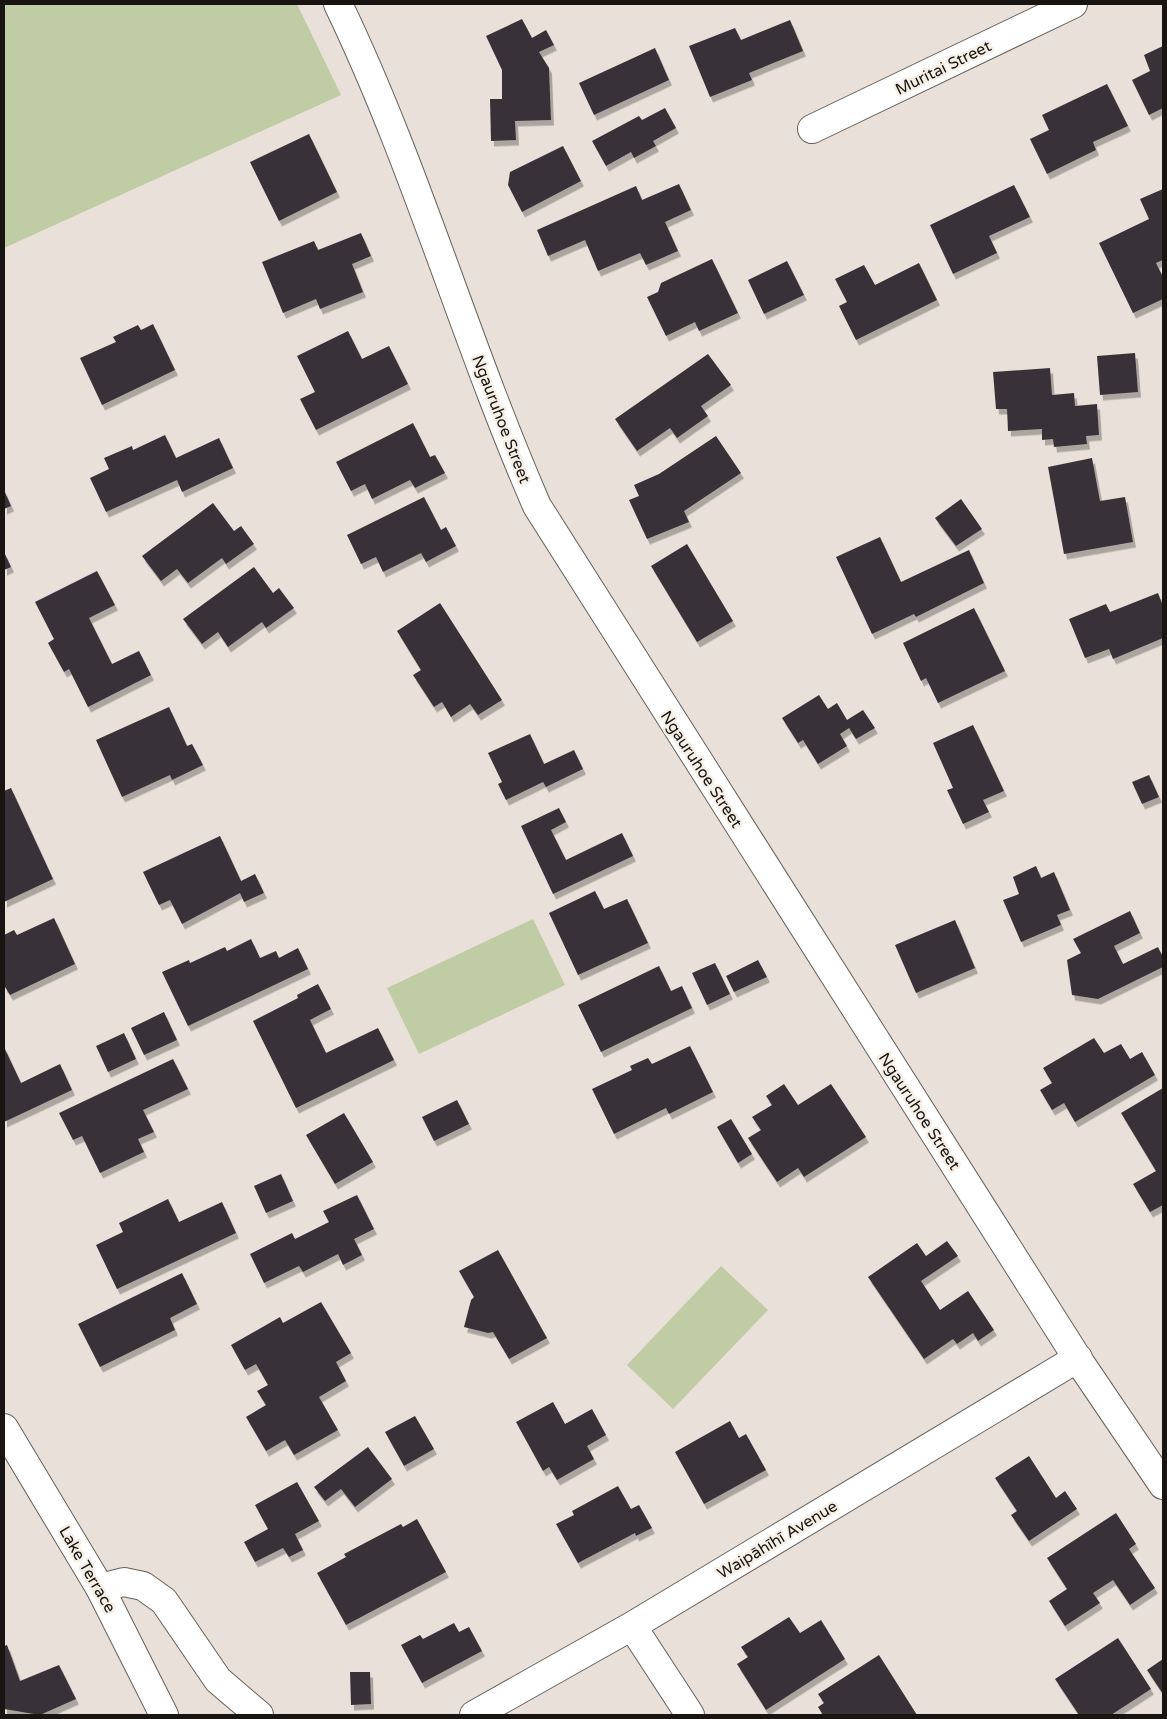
<svg xmlns="http://www.w3.org/2000/svg" width="1167" height="1719" viewBox="0 0 1167 1719" font-family="'Varela Round',sans-serif">
<style>
.green{fill:#bfcca4}
.building{fill:#393339;filter:url(#shadow)}
.lines{fill:none;stroke-linecap:round;stroke-linejoin:round}
.minor-casing{stroke:#676159;stroke-width:30}
.major-casing{stroke:#676159;stroke-width:30}
.minor{stroke:#fff;stroke-width:28}
.major{stroke:#fff;stroke-width:28}
.labels{text-anchor:middle;stroke-width:5;stroke-linejoin:round;paint-order:stroke}
.street-label{font-size:16px;fill:#171411;stroke:#f6efe6}
</style>
<defs>
<filter id="shadow"><feDropShadow dx="3" dy="5.5" stdDeviation="0" flood-color="#0004"/></filter>
</defs>
<rect width="100%" height="100%" fill="#e9e1d9"/>
<path class="green" d="M4,4h293l44,91 -337,153z
M533,919l32,66 -146,69 -32,-66z
M721,1266l47,44 -95,99 -46,-44z"/>
<path class="building" d="M522,19l10,19 14,-8 8,15 -15,7 10,16 2,52 -36,1 1,19 -25,1 -1,-42h12v-29l-16,-34z
M790,20l13,31 -54,22 3,7 -42,17 -21,-51 46,-18 6,12z
M1163,46v62l-14,7 -17,-35 18,-9 -6,-16z
M655,48l14,32 -75,35 -15,-32z
M1107,84l21,42 -35,16 3,8 -49,24 -17,-35 19,-9 -7,-15z
M665,108l11,20 -23,13 3,5 -22,12 -3,-6 -25,14 -14,-25 47,-25 3,4z
M309,134l28,58 -58,29 -29,-59z
M563,146l18,35 -59,31 -14,-27 2,-13z
M679,184l12,26 -26,12 13,29 -32,14 -6,-12 -42,18 -13,-31 -37,16 -11,-26 99,-44 6,14z
M1014,185l16,32 -41,19 8,17 -44,21 -23,-49z
M1163,189v71l-7,3 7,14v22l-30,14 -34,-70 50,-24 -9,-20z
M361,233l10,23 -19,8 11,28 -43,17 -4,-10 -33,14 -21,-51 52,-21 4,9z
M712,259l26,54 -39,18 -4,-9 -29,14 -19,-39 11,-5 3,-9z
M787,261l17,34 -40,19 -16,-34z
M919,263l18,37 -81,40 -17,-34 8,-4 -12,-23 29,-14 11,20z
M153,324l22,46 -73,35 -22,-47 36,-16 -3,-5 25,-12 3,5z
M348,331l14,28 27,-13 19,38 -92,46 -16,-31 15,-7 -18,-36z
M1135,353l3,39 -38,3 -3,-39z
M708,354l23,31 -30,21 7,10 -31,22 -7,-10 -33,23 -22,-32z
M1050,368l2,27 22,-2 1,13 22,-2 2,31 -13,1 1,8 -33,3 -1,-8 -11,1v-11l-34,2 -1,-22h-11l-3,-37z
M413,423l17,34 5,-2 10,18 -30,15 -5,-8 -38,19 -7,-15 -14,7 -15,-29z
M165,435l11,23 43,-20 14,30 -51,24 -5,-12 -71,32 -16,-34 19,-9 -5,-11 28,-12 1,4z
M716,436l25,37 -57,38 5,11 -42,17 -18,-39 10,-4 -5,-11 25,-11z
M1092,458l8,43 25,-4 8,45 -69,12 -16,-87z
M4,490l7,16 -7,3z
M424,497l17,33 5,-3 10,19 -30,16 -5,-9 -38,19 -7,-15 -15,7 -14,-29z
M961,499l21,30 -26,17 -21,-28z
M213,503l21,28 7,-5 13,18 -28,20 -4,-6 -34,25 -11,-14 -16,12 -19,-25z
M880,537l21,45 68,-32 15,33 -68,34 -2,-3 -42,20 -36,-77z
M687,544l46,77 -36,21 -46,-76z
M4,552l7,15 -7,3z
M254,567l19,26 6,-5 15,20 -28,20 -4,-6 -34,25 -10,-15 -16,12 -19,-25z
M97,571l18,34 -26,13 23,46 27,-13 12,24 -63,32 -19,-38 -5,3 -16,-29 6,-4 -19,-37z
M1158,593l5,13v32l-50,21 -4,-10 -24,9 -16,-39 37,-15 4,8z
M440,603l62,97 -24,15 -8,-11 -19,13 -9,-15 -8,5 -21,-32 8,-5 -24,-39z
M974,608l31,63 -67,32 -12,-25 -5,3 -18,-38z
M819,695l9,14 9,-6 10,17 16,-10 12,18 -19,11 -7,-11 -9,6 7,12 -29,18 -15,-24 -5,3 -16,-25z
M169,707l18,39 5,-2 11,21 -31,15 -2,-5 -48,22 -26,-57z
M973,725l31,66 -21,9 6,12 -26,12 -16,-34 6,-2 -20,-45z
M530,734l14,30 30,-14 9,19 -37,18 -3,-5 -37,18 -8,-16 4,-2 -14,-29z
M1149,775l10,22 -17,7 -10,-22z
M11,788l42,91 -49,23v-111z
M559,808l7,14 -15,8 15,30 56,-27 11,23 -80,38 -32,-68z
M220,836l21,45 14,-7 9,19 -20,9 -4,-9 -58,31 -12,-24 -11,5 -16,-33z
M1036,866l5,12 13,-6 16,38 -13,5 4,10 -40,17 -18,-42 16,-6 -6,-17z
M595,891l9,18 23,-10 21,44 -70,32 -29,-62z
M1130,911l10,22 -26,13 9,18 35,-17 5,10v10l-65,32 -26,-4 -5,-35 14,-7 -8,-14z
M54,918l21,46 -65,31 -5,-8h-1v-52l10,-5 3,5z
M955,920l20,48 -59,25 -21,-48z
M251,939l9,19 16,-7 3,7 19,-10 10,21 -120,57 -26,-54 27,-12 1,3 35,-16 2,4z
M758,960l9,17 -33,15 -8,-16z
M715,963l15,31 -23,11 -15,-32z
M659,966l12,25 11,-5 10,22 -91,44 -23,-47z
M318,984l13,25 -21,11 16,33 52,-25 16,32 -98,48 -43,-87 45,-23 -1,-3z
M164,1012l13,28 -33,15 -13,-27z
M124,1033l12,26 -28,13 -12,-26z
M1094,1038l10,15 17,-9 9,15 12,-7 13,23 -80,47 -11,-19 -12,7 -12,-20 12,-7 -9,-15z
M690,1046l23,46 -44,22 -3,-6 -52,26 -22,-45 40,-19 -2,-4 18,-8 4,6z
M4,1047l17,36 39,-19 12,26 -68,32z
M173,1059l15,30 -45,21 11,22 -16,7 6,13 -44,21 -18,-37 -9,4 -14,-27z
M784,1084l14,21 33,-21 35,53 -62,40 -6,-9 -21,14 -29,-44 13,-8 -9,-13 20,-12 -6,-9z
M1163,1088v117l-13,7 -17,-28 23,-13 -35,-58z
M457,1100l12,24 -35,17 -12,-24z
M344,1113l29,49 -38,22 -29,-49z
M731,1119l21,35 -14,9 -21,-36z
M281,1174l12,27 -27,12 -12,-27z
M357,1195l17,34 -20,10 8,16 -19,10 -5,-11 -35,18 -4,-6 -35,17 -14,-29 42,-21 3,6 34,-17 -6,-11z
M168,1199l11,23 43,-20 14,31 -119,56 -21,-44 27,-13 -4,-9z
M947,1241l11,15 -37,25 19,29 28,-19 26,39 -16,11 -5,-8 -16,11 -4,-5 -29,20 -56,-82 49,-34 9,13z
M498,1250l49,88 -38,21 -16,-27 -5,1 -24,-6 7,-27 3,-3 -15,-26z
M182,1273l15,31 -27,14 5,12 -75,37 -22,-43z
M321,1302l30,51 -15,9 10,19 -27,16 19,33 -44,25 -9,-15 -19,11 -20,-34 20,-12 -9,-14 11,-6 -12,-21 -11,6 -14,-25 49,-28 3,6z
M553,1402l12,22 27,-15 14,26 -19,11 7,13 -37,21 -8,-13 -6,4 -27,-49z
M415,1416l19,33 -30,17 -19,-34z
M730,1421l9,17 7,-4 20,36 -62,34 -29,-52z
M368,1447l24,32 -37,28 -14,-18 -16,12 -11,-14z
M1029,1456l27,42 9,-7 12,18 -48,32 -18,-26 6,-4 -22,-33z
M297,1482l22,39 -24,13 8,16 -14,7 -6,-9 -28,14 -11,-20 24,-13 -13,-24z
M618,1486l13,23 8,-4 13,23 -16,8 -1,-3 -57,30 -22,-39 18,-9 -2,-4z
M1116,1513l20,31 -7,5 26,39 -25,17 -17,-25 -20,13 7,10 -35,23 -16,-25 18,-12 -20,-31z
M417,1519l29,53 -100,53 -29,-52 29,-16 -2,-3 57,-30 2,3z
M789,1617l11,16 21,-13 24,39 -79,51 -29,-46 11,-7 -7,-10z
M454,1623l5,9 10,-5 13,24 -60,32 -21,-38 19,-10 3,4z
M1118,1638l33,51 -40,26h-32l-24,-36z
M7,1645l13,36 39,-16 17,34 -36,16 -36,-6v-63z
M879,1655l38,60h-94l-5,-8 6,-4 -6,-9z
M1163,1659v35l-16,-24z
M350,1672h20l1,32 -20,1z"/>
<g class="lines">
<g class="minor-casing">
<path id="minor" d="M338,4c78,162 127,337 199,502l544,858 82,121
M812,129l261,-125
M100,1588l24,-6 19,4 21,15 54,79 41,35
M632,1626l58,89
M474,1715l158,-89 446,-268"/>
</g>
<g class="major-casing">
<path id="major" d="M4,1428l96,160 64,127"/>
</g>
<use href="#minor" class="minor"/>
<use href="#major" class="major"/>
</g>
<g class="labels">
<g class="street-label">
<text transform="translate(943 67) rotate(-26)" y="6">Muritai Street</text>
<text transform="translate(502 419) rotate(69)" y="6">Ngauruhoe Street</text>
<text transform="translate(702 769) rotate(57)" y="6">Ngauruhoe Street</text>
<text transform="translate(920 1111) rotate(57)" y="6">Ngauruhoe Street</text>
<text transform="translate(777 1539) rotate(-31)" y="6">Waipāhīhī Avenue</text>
<text transform="translate(88 1569) rotate(60)" y="6">Lake Terrace</text>
</g>
</g>
<rect width="1167" height="1719" fill="none" stroke="#171411" stroke-width="10"/>
</svg>
